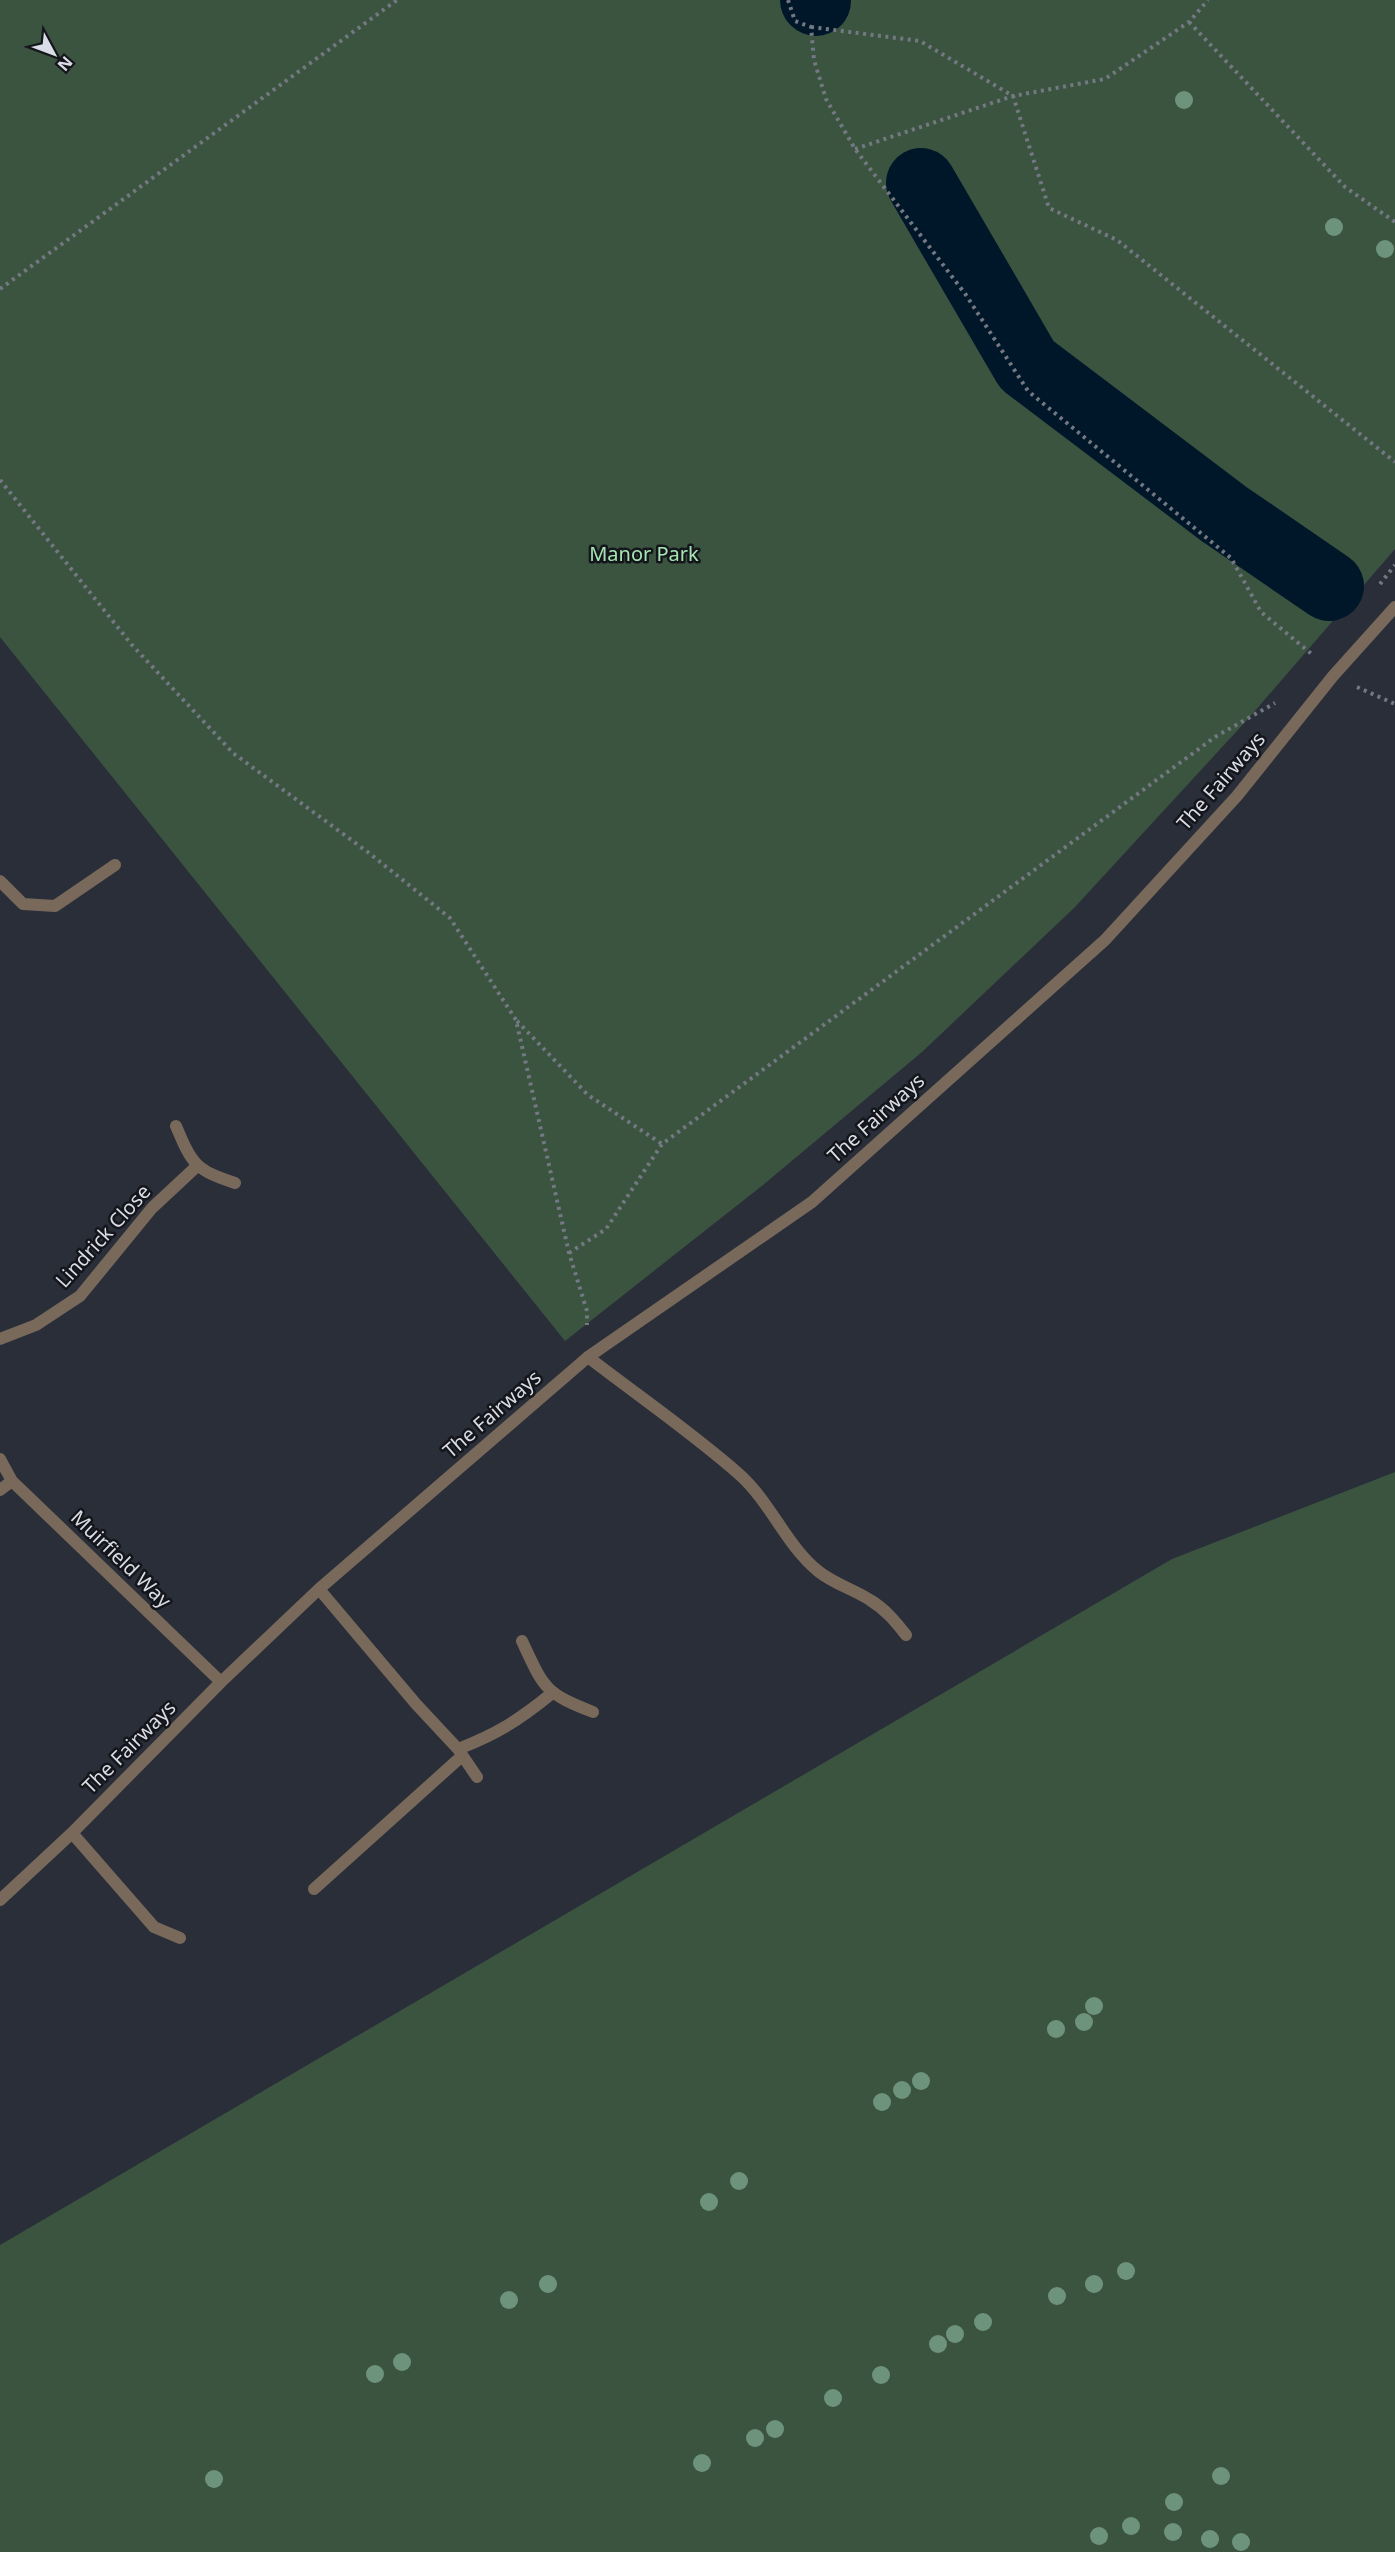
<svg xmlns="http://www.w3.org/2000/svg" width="1395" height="2552" viewBox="0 0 1395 2552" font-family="'Noto Sans',sans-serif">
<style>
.green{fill:#3b5440}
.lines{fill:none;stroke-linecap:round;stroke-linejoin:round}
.river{stroke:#00172a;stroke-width:70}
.path{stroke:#747882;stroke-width:4;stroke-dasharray:3 4.5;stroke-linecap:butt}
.lane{stroke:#78695b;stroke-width:12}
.street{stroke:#78695b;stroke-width:12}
.tree{fill:#6e937c}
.labels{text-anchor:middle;stroke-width:5;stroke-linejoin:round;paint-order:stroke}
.park-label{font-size:20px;fill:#a6e5b3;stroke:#14161b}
.street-label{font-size:20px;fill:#dadde5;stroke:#14161b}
</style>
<rect width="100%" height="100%" fill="#292e39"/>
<path class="green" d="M0,0h1395v549l-148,171 -172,187 -153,145 -159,133 -198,156 -565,-704z
M1395,1472v1080h-1395v-307l1172,-686z"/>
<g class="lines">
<path class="river" d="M815,0l1,1
M921,183l106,182 197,149 105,72"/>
<path class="path" d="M788,0l7,21 16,6 3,33 12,39 29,50 111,146 62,96 203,167 30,54 53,44
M1189,22l156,165 50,35
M811,27l109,14 93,55 36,112 68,32 278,222
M855,149l158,-53 92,-17 84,-57 19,-22
M0,289l397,-289
M0,480l132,165 101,108 136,100 81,65 66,102 53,233 18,58v14
M1380,584l15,-19
M1357,687l38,17
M517,1021l71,74 74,49
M569,1253l37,-24 56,-85 553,-407 60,-34"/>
<path class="lane" d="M0,881l23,23 32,2 60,-41
M588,1357c49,38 106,77 152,118 31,28 46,70 78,96 16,13 35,18 52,29 15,9 25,21 36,35
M314,1889l148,-133"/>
<path class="street" d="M176,1126c16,38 19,44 59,57
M0,1339l36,-14 44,-29 72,-88 44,-41
M0,1459l12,22 209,201
M0,1490l12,-9
M319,1589l97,115 42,45 19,28
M522,1641c22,47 22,52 71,71
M458,1749c39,-15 61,-29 93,-55
M72,1833l82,94 26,11
M0,1900l72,-67 149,-151 98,-93 269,-232 224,-155 293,-262 132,-144 96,-120 62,-69"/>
</g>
<g class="tree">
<circle cx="1184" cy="100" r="9"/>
<circle cx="1334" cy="227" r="9"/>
<circle cx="1385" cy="249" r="9"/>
<circle cx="1094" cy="2006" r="9"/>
<circle cx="1084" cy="2022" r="9"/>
<circle cx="1056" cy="2029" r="9"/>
<circle cx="921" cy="2081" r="9"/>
<circle cx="902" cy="2090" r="9"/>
<circle cx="882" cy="2102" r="9"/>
<circle cx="739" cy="2181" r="9"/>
<circle cx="709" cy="2202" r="9"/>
<circle cx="1126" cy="2271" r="9"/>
<circle cx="548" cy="2284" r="9"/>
<circle cx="1094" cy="2284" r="9"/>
<circle cx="1057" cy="2296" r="9"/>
<circle cx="509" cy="2300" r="9"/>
<circle cx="983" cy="2322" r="9"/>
<circle cx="955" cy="2334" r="9"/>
<circle cx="938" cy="2344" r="9"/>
<circle cx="402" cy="2362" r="9"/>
<circle cx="375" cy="2374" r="9"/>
<circle cx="881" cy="2375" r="9"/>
<circle cx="833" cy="2398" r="9"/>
<circle cx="775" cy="2429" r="9"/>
<circle cx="755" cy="2438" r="9"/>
<circle cx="702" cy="2463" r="9"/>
<circle cx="1221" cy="2476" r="9"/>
<circle cx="214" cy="2479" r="9"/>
<circle cx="1174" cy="2502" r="9"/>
<circle cx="1131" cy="2526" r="9"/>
<circle cx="1173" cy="2532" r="9"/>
<circle cx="1099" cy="2536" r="9"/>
<circle cx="1210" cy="2539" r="9"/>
<circle cx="1241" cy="2542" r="9"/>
</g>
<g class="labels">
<g class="park-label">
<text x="644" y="561">Manor Park</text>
</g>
<g class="street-label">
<text transform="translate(1221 781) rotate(-49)" y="7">The Fairways</text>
<text transform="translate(876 1118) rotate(-42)" y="7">The Fairways</text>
<text transform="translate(103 1236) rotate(-48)" y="7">Lindrick Close</text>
<text transform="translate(492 1414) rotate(-41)" y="7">The Fairways</text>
<text transform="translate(121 1559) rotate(44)" y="7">Muirfield Way</text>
<text transform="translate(129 1747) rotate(-45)" y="7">The Fairways</text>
</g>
</g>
<g transform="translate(54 54) rotate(131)" stroke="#14161b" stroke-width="4.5" paint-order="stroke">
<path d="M0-4.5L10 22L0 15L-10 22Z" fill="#dadde5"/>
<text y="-9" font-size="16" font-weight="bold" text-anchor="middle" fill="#dadde5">N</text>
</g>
</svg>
